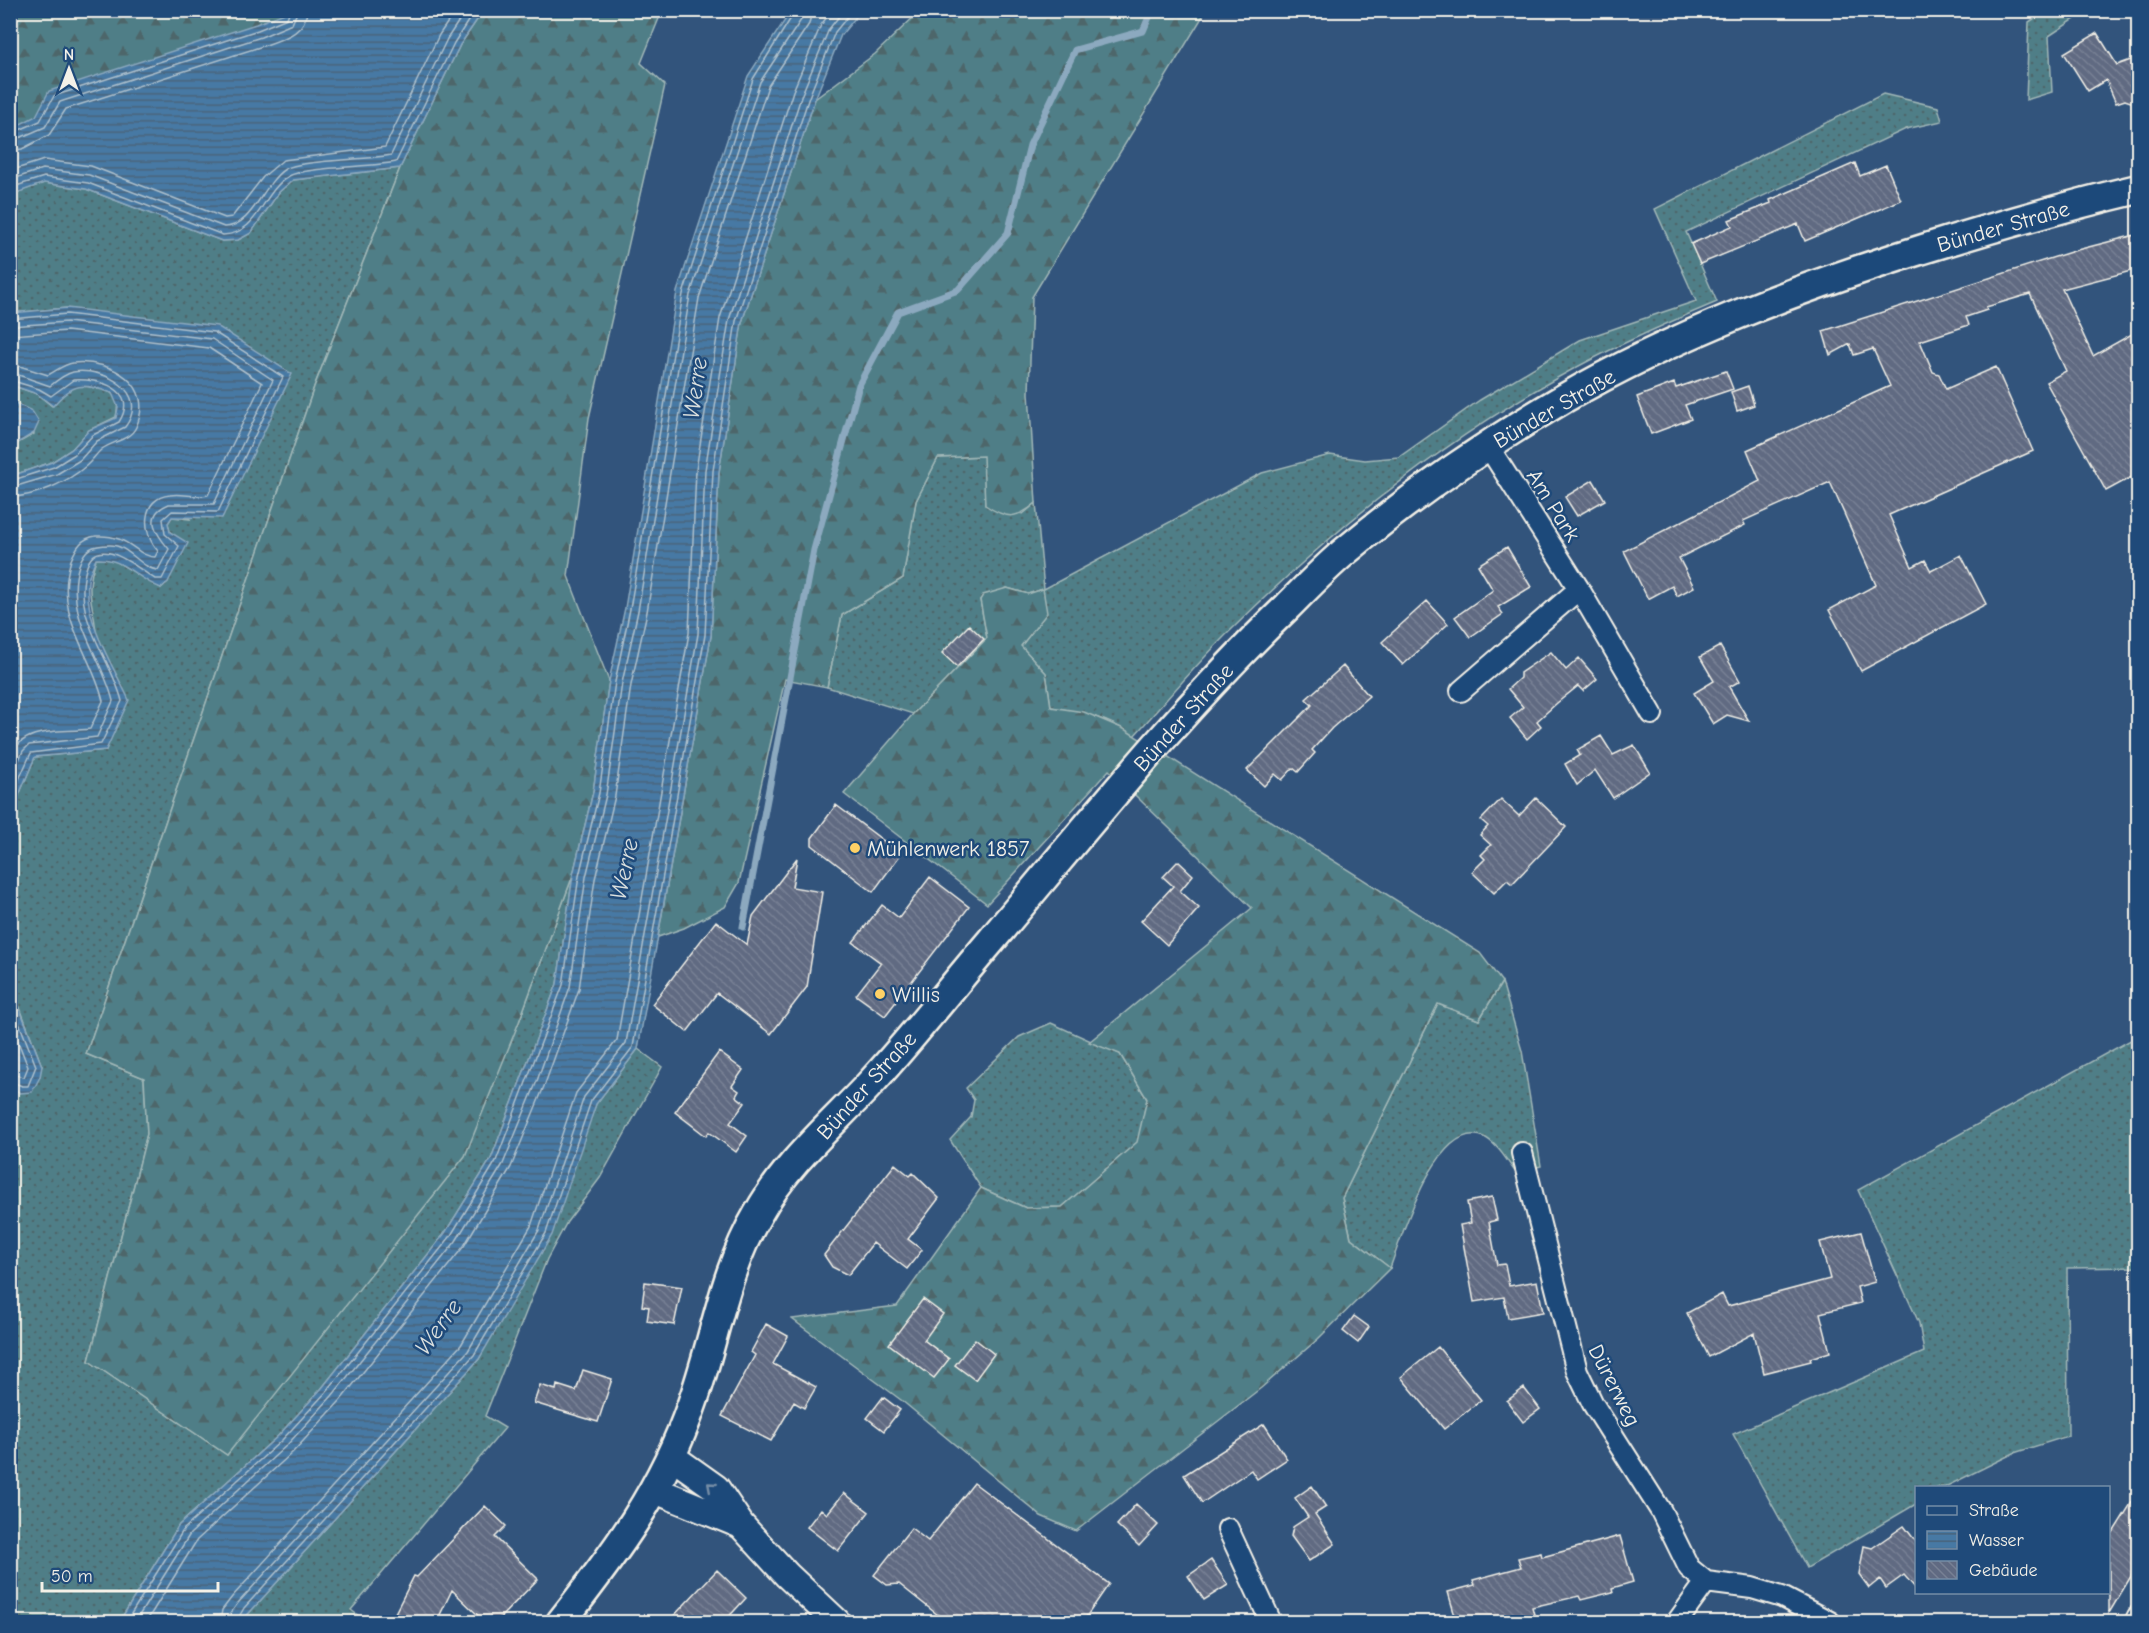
<svg xmlns="http://www.w3.org/2000/svg" width="2149" height="1633" viewBox="0 0 2149 1633" font-family="'Comic Neue',sans-serif">
<style>
.grass{fill:url(#grass-dots);stroke:#a2b8b8;stroke-width:1.5}
.forest{fill:url(#forest-firs);stroke:#a2b8b8;stroke-width:1.5}
.water{fill:url(#water-rules);stroke:#8ca9bf;stroke-width:1.5}
.lines{fill:none;stroke-linecap:round;stroke-linejoin:round}
.shore{stroke:#afc1cd;stroke-width:1.5}
.stream{stroke:#8ca9bf;stroke-width:7}
.building{fill:url(#building-back-hatch);stroke:#f4f1e8;stroke-width:1.5}
.minor-casing{stroke:#f4f1e8;stroke-width:24}
.tertiary-casing{stroke:#f4f1e8;stroke-width:30}
.secondary-casing{stroke:#f4f1e8;stroke-width:33}
.minor{stroke:#1f4a7a;stroke-width:20}
.tertiary{stroke:#1f4a7a;stroke-width:26}
.secondary{stroke:#1f4a7a;stroke-width:28}
.oneway{stroke:#748da6}
.poi-dot{fill:#ffd166;stroke:#1f4a7a;stroke-width:2}
.labels{text-anchor:middle;stroke-width:5;stroke-linejoin:round;paint-order:stroke}
.street-label{font-size:22px;fill:#f4f1e8;stroke:#1f4a7a}
.poi-label{font-size:22px;fill:#f4f1e8;stroke:#1f4a7a;text-anchor:start}
.water-label{font-size:24px;font-style:italic;fill:#dadfde;stroke:#1f4a7a}
</style>
<defs>
<pattern id="grass-dots" width="8" height="8" patternUnits="userSpaceOnUse" patternTransform="scale(1.5)"><rect width="8" height="8" fill="#507e87"/><path d="M2 2h.1M6 6h.1" fill="none" stroke="#4d666a" stroke-width="1.8" stroke-linecap="round"/></pattern>
<pattern id="forest-firs" width="22" height="20" patternUnits="userSpaceOnUse" patternTransform="scale(1.5)"><rect width="22" height="20" fill="#507e87"/><path d="M5 1l3.5 6h-7zM16 11l3.5 6h-7z" fill="#4d666a"/></pattern>
<pattern id="water-rules" width="6" height="5" patternUnits="userSpaceOnUse" patternTransform="scale(1.5)"><rect width="6" height="5" fill="#4779a4"/><path d="M0 2.5h6" fill="none" stroke="#48637a"/></pattern>
<pattern id="building-back-hatch" width="6" height="6" patternUnits="userSpaceOnUse" patternTransform="scale(1.5)"><rect width="6" height="6" fill="#606a82"/><path d="M-1 5l2 2M0 0l6 6M5-1l2 2" fill="none" stroke="#778094"/></pattern>
</defs>
<rect width="100%" height="100%" fill="#32547c"/>
<filter id="ink" filterUnits="userSpaceOnUse"><feTurbulence type="fractalNoise" baseFrequency=".0167" numOctaves="2"/><feDisplacementMap in="SourceGraphic" scale="12" xChannelSelector="R" yChannelSelector="G"/><feConvolveMatrix kernelMatrix="1 2 1 2 8 2 1 2 1" color-interpolation-filters="sRGB"/></filter>
<g filter="url(#ink)">
<path class="grass" d="M2046,11h41l-38,25 3,56 -26,8 3,-78z
M1883,94l55,13 4,14 -36,8 -220,103 31,70c-55,23 -109,47 -160,76 -120,67 -228,155 -325,251 -35,34 -66,72 -98,107 -25,-18 -53,-24 -83,-29l-5,-34 -25,-27 25,-33 -3,-24 -15,5 -21,-6 -27,12 7,38 -74,76 -86,-27 15,-72 61,-37 13,-77 22,-43 46,-2 1,49 38,9 13,-11 8,86 218,-116 68,-18 35,5 34,-3 81,-57 100,-60 116,-39 -41,-92z
M400,168l-86,219 -228,667 58,24 3,56 -58,227 138,94 28,-38 264,-395 54,-147 -16,109 -66,175 -46,74 -123,155 -44,48 -99,89 -60,97h-108l-1,-379 5,-12 -5,-1 1,-144 9,7 22,-27 -31,-82v-170l24,-57 71,-7c-3,-39 -6,-78 -10,-118 -3,-33 -12,-37 0,-73h16l49,29 7,-6 2,-50 -2,-9 4,-6 18,2 -123,-211 -56,5v-116l1,-3 32,-11 42,6 136,52 16,-1 13,-7 28,-41 14,-12z
M11,385l26,9 15,12c7,-8 12,-16 21,-19 10,-4 39,1 43,12 3,6 1,12 0,18l-27,13 -17,19 -20,13 -41,14v-29l23,-13 -17,-32 -6,-1z
M1502,982l20,69 19,115 -25,7c-8,-11 -18,-28 -30,-35 -48,-25 -85,101 -96,130l-39,-30 -9,-40 96,-194 41,16z
M1051,1023l69,31 27,45 -9,43 -76,65 -36,1 -45,-20 -31,-48 21,-23 3,-17 -8,-12 53,-51z
M2138,1036v231l-71,1 1,168 -54,17 -69,34 -29,1v16l-109,64 -74,-134 191,-82 -5,-29 -61,-133z
M638,1049l24,18 -62,111 -33,44 -20,37 -62,157 20,12 -154,182 16,12h-126l238,-263 99,-207 18,-48z"/>
<path class="forest" d="M11,11h279l-279,118z
M483,11h179l-21,52 24,22 -76,333 -21,158 41,105 -16,111 -20,83 -54,147 -54,134 -238,299 -138,-94 58,-227 -3,-56 -58,-24 228,-667 86,-219 60,-123z
M920,11h286l-174,286 -3,96 7,110c-20,17 -30,16 -51,2l-2,-49 -45,2 -22,43 -13,77 -61,37 -15,72 -42,-8 -46,204 -14,24 -41,21 -26,9 53,-301 8,-164 23,-150 73,-223 60,-45z
M1007,588l21,6 15,-5 4,24 -26,33 25,27 5,34 33,5 40,17 356,224 22,29 -23,38 -41,-16 -96,194 9,40 39,30 -72,71 -57,49 -185,143 -35,-15 -140,-116 -109,-81 105,-13 84,-118 45,20 36,-1 75,-65 10,-43 -27,-45 -31,-12 163,-134 -143,-138 -122,134 -143,-110 69,-80 74,-76 -7,-38 3,-5z"/>
<path class="water" d="M290,11h193l-23,34 -60,123 -107,12 -14,12 -28,41 -13,7 -16,1 -136,-52 -42,-6 -33,12v-66l25,-13 13,-25 207,-67z
M791,11h70l-20,24 -26,64 -73,223 -23,150 -8,164 -73,413 -42,55 -44,131 -73,124 -238,263h-122l60,-97 99,-89 44,-48 123,-155 46,-74 66,-175 16,-109 20,-83 16,-111 16,-73 52,-316 71,-216z
M67,308l150,18 75,48 -70,144 -50,-1 -4,6 2,9 18,11 -20,39 -7,6c-25,-9 -37,-31 -65,-29 -3,7 -7,15 -8,22 -4,41 25,84 41,119l-23,50 -71,7 -24,57v-338l41,-14 20,-13 17,-19 27,-12 2,-11 -6,-14c-29,-10 -39,-11 -59,13l-16,-12 -26,-9v-72z
M11,401l21,10 7,11 -5,11 -23,14z
M10,984l32,82 -2,11 -8,15 -12,1 -9,-7z"/>
<g class="lines">
<path class="shore" d="M10,134l30,-13 14,-25 204,-66 29,-12 3,-8
M10,142l35,-15 15,-25 201,-65 31,-13 6,-14
M10,151l12,-2 27,-14 17,-26 197,-63c19,-7 43,-12 44,-36
M10,171l34,-11 47,6 134,52 7,-1 31,-40 20,-17 102,-13 54,-112 17,-25
M10,180l33,-11 46,6 135,52c29,0 38,-43 61,-58 14,-9 85,-9 106,-14l56,-116 19,-29
M10,188l34,-11 44,6 135,52c36,-1 38,-42 66,-59 14,-9 85,-9 107,-14l58,-119 21,-33
M10,319l57,-5 147,18 69,45 -65,135 -46,-1 -9,8 2,15 14,12 -17,33h-7c-18,-11 -57,-46 -68,-13 -17,50 23,89 35,135l-21,43 -70,9 -21,46
M10,326l57,-4 145,17 61,41 -59,124h-45c-27,11 -12,31 0,45l-11,21c-17,-1 -29,-25 -48,-25 -18,0 -25,3 -31,20 -16,51 23,90 34,136l-16,36 -68,8 -6,6 -13,28
M10,335l57,-4 142,17 53,35 -54,112c-13,3 -25,-2 -38,0 -30,3 -28,39 -12,56l-3,6c-20,-1 -25,-23 -59,-21 -15,2 -20,12 -25,24 -18,57 20,91 32,141l-13,28c-28,4 -66,-4 -80,27
M10,363l38,12c8,-4 16,-11 25,-12 37,-4 83,21 63,64 -6,13 -23,14 -34,22 -6,5 -10,12 -16,17 -18,16 -51,31 -76,31
M10,372l40,14c6,-5 15,-12 23,-14 31,-5 78,20 52,55l-28,14 -17,19 -23,14 -47,14
M10,380l29,9 12,7 22,-16c25,-2 67,9 46,42l-26,13 -18,19 -21,13 -44,14
M10,1000l26,66 -8,20h-6l-12,-5
M10,1021l18,46 -4,10 -14,-3
M126,1622l58,-93 98,-89 45,-49 123,-154 46,-76 67,-176 16,-109 20,-83 16,-111 15,-73 53,-315 70,-215 43,-69
M135,1622l55,-88 97,-89 45,-49 124,-155 47,-77 34,-83 33,-94 16,-110 20,-82 16,-112 16,-72 52,-316 70,-213 41,-62 2,-10
M146,1622l51,-82 96,-88 47,-51 124,-155 47,-79 34,-83 34,-95 16,-110 20,-83 16,-111 16,-73 52,-314 69,-212 41,-62 3,-14
M220,1622l2,-12 10,-13 229,-252 70,-119 45,-133 41,-53 72,-407 7,-163 24,-152 73,-227 28,-66 11,-15
M229,1622l1,-8 8,-11 230,-252 71,-121 45,-133 42,-54 72,-409 7,-164 24,-150 73,-226 27,-65 15,-19
M236,1622l8,-14 230,-253 72,-122 45,-132 42,-54 72,-412 8,-164 23,-150 73,-224 26,-65 18,-22"/>
<path class="stream" d="M743,927l71,-377 45,-165 39,-73 60,-22 50,-57 22,-88 45,-95 68,-19 9,-21"/>
</g>
<path class="building" d="M2097,33l20,32 22,-8v48l-14,-5 -9,3 -10,-23 -18,11 -24,-38z
M1855,163l5,13 26,-11 15,35 -96,41 -7,-17 -98,40 -9,-20 41,-18 -3,-6 42,-17 -1,-3z
M2139,234v35l-77,20 31,67 46,-26v143l-33,18 -60,-109 20,-11 -36,-77 -44,13 1,3 -21,7 3,8 -49,16 13,31 6,2 7,15 50,-22 37,84 -144,64 23,52 13,-7 6,11 30,-16 25,49 -125,67 -32,-61 47,-25 -46,-103 -87,39 2,4 -66,33 15,29 -17,9 -5,-10 -24,13 -24,-48 136,-70 -13,-31 143,-64 -17,-37 -19,6 -4,-11 -20,11 -7,-24 254,-81z
M1726,371l7,18 -48,16 6,14 -40,15 -14,-37 37,-14 2,5z
M1748,386l6,19 -17,6 -6,-19z
M1593,480l12,20 -28,16 -12,-19z
M1507,547l24,40 -33,20 5,7 -33,23 -15,-20 38,-27 -15,-25z
M1427,601l21,23 -45,41 -21,-23z
M969,625l15,14 -27,28 -15,-14z
M1720,646l20,35 -11,6 20,34 -22,-6 -14,9 -19,-31 20,-12 -14,-24z
M1551,652l15,18 13,-12 18,21 -14,12 -5,-5 -21,17 -20,18 4,5 -14,13 -17,-21 13,-11 -15,-18 12,-11v-5z
M1343,666l26,30 -37,32 -20,22 3,3 -17,19 -5,-4 -11,12 -7,-6 -11,12 -17,-16 65,-65 -6,-6z
M1601,736l12,19 21,-10 16,27 -37,26 -18,-28 -18,15 -12,-21 15,-9 -3,-5z
M1536,798l30,29 -54,57 -5,-4 -13,13 -22,-21 13,-13 -4,-4 10,-10 -11,-10 8,-9 -7,-6 20,-21 18,17z
M836,805l65,49 -28,38 -61,-47v-7z
M797,858l-5,29 30,5 -15,95 -36,47 -54,-41 -30,39 -35,-28 64,-83 31,24 6,-29z
M1178,861l15,14 -13,16 19,17 -32,37 -26,-24 32,-35 -10,-9z
M930,877l39,30 -84,109 -29,-21 25,-32 -28,-21 29,-37 17,13z
M719,1052l24,18 -11,16 7,5 -3,5 9,7 -15,20 17,13 -11,16 -27,-20 -3,4 -31,-24z
M895,1164l15,12 3,-3 26,25 -31,41 14,11 -15,19 -34,-26 -25,32 -16,-8 -8,-12z
M1492,1197l5,23 -8,2 8,43 8,-1 4,22 28,-5 6,31 -35,6 -4,-21 -30,5 -14,-77 11,-2 -4,-21z
M1861,1232l14,50 -18,5 4,16 -41,10 10,39 -20,6 1,3 -47,12 -10,-40 -45,24 -22,-44 35,-19 6,12 102,-27 -10,-37z
M645,1282l37,5 -8,38 -27,-4 2,-14 -7,-1z
M923,1299l20,15 -19,26 25,19 -15,19 -45,-34z
M1354,1316l15,11 -11,16 -15,-12z
M766,1324l22,12 -15,28 43,23 -12,21 -10,-6 -23,39 -49,-25 33,-61 -4,-3z
M975,1339l19,15 -19,26 -20,-15z
M1438,1347l43,53 -37,29 -43,-52z
M583,1370l29,9 -14,43 -64,-19 6,-18 16,5 1,-5 19,6z
M1524,1388l16,21 -17,13 -16,-21z
M883,1397l17,13 -16,21 -17,-13z
M1264,1424l23,35 -30,20 -6,-9 -49,33 -18,-28z
M974,1483l135,101 -27,39h-134l-49,-39 -12,1 -13,-10 37,-47 17,13z
M1312,1486l14,21 -11,7 20,30 -26,17 -18,-25 2,-9 15,-10 -13,-19z
M2139,1491v72l-30,50v-74z
M844,1493l25,19 -31,39 -31,-24 14,-18 6,5z
M1136,1504l22,21 -19,21 -22,-21z
M485,1506l21,20 -11,11 43,42 -43,44h-9l-34,-33 -16,33h-46l24,-47 3,1z
M1904,1526l13,17v47l-13,-15 -18,13 -6,-9 -11,9 -10,-14 5,-28 8,2z
M1620,1536l13,46 -21,6 1,4 -32,8 -2,-4 -47,11 3,11 -18,5h-60l-9,-31 27,-7 -2,-5 48,-13 -3,-9 23,-5 1,4z
M1211,1560l17,25 -24,15 -16,-24z
M717,1570l29,28 -23,25h-56z"/>
<g class="lines">
<g class="minor-casing">
<path id="minor" d="M1488,446l91,143 73,125
M1461,691l118,-102
M1522,1153l55,218 16,33 68,107 28,57 17,14
M1228,1529l43,93
M1706,1582l46,6 30,9 48,25
M1677,1622l29,-40
M2135,1622l3,-6"/>
</g>
<g class="tertiary-casing">
<path id="tertiary" d="M671,1456l45,32 25,37 46,50 50,47
M655,1490l86,35"/>
</g>
<g class="secondary-casing">
<path id="secondary" d="M561,1622c55,-70 102,-133 131,-218 23,-64 31,-131 66,-190 27,-49 71,-87 109,-127 43,-46 82,-97 123,-145 96,-114 189,-231 297,-335 18,-18 36,-37 56,-54 68,-57 143,-109 220,-154 112,-65 236,-111 360,-150 71,-22 143,-43 215,-60"/>
</g>
<use href="#minor" class="minor"/>
<use href="#tertiary" class="tertiary"/>
<use href="#secondary" class="secondary"/>
</g>
<defs><path id="oneway-chevron" d="M-2-3.5L2.5 0L-2 3.5" fill="none" stroke-width="1.6" stroke-linecap="round" stroke-linejoin="round" transform="scale(1.5)"/></defs>
<use class="oneway" href="#oneway-chevron" transform="translate(711 1486) rotate(-139)"/>
</g>
<g class="poi-dot">
<circle cx="855" cy="848" r="6"/>
<circle cx="880" cy="994" r="6"/>
</g>
<g class="labels">
<g class="street-label">
<text transform="translate(2003 226) rotate(-16)" y="8">Bünder Straße</text>
<text transform="translate(1554 408) rotate(-30)" y="8">Bünder Straße</text>
<text transform="translate(1554 505) rotate(58)" y="8">Am Park</text>
<text transform="translate(1183 717) rotate(-48)" y="8">Bünder Straße</text>
<text transform="translate(866 1085) rotate(-48)" y="8">Bünder Straße</text>
<text transform="translate(1615 1385) rotate(63)" y="8">Dürerweg</text>
</g>
<g class="poi-label">
<text x="867" y="856">Mühlenwerk 1857</text>
<text x="892" y="1002">Willis</text>
</g>
<g class="water-label">
<text transform="translate(695 388) rotate(-82)" y="8">Werre</text>
<text transform="translate(624 869) rotate(-78)" y="8">Werre</text>
<text transform="translate(438 1327) rotate(-54)" y="8">Werre</text>
</g>
</g>
<rect width="2149" height="1633" fill="none" stroke="#1f4a7a" stroke-width="36"/>
<rect x="18" y="18" width="2113" height="1597" fill="none" stroke="#f4f1e8" stroke-width="2" filter="url(#ink)"/>
<rect x="1915" y="1486" width="195" height="108" fill="#1f4a7a" stroke="#748da6" stroke-width="1.5"/>
<rect x="1927" y="1506" width="30" height="9" fill="#1f4a7a" stroke="#748da6" stroke-width="1.5"/>
<text x="1969" y="1516" font-size="18" fill="#f4f1e8">Straße</text>
<rect x="1927" y="1531" width="30" height="18" fill="url(#water-rules)" stroke="#748da6" stroke-width="1.5"/>
<text x="1969" y="1546" font-size="18" fill="#f4f1e8">Wasser</text>
<rect x="1927" y="1561" width="30" height="18" fill="url(#building-back-hatch)" stroke="#748da6" stroke-width="1.5"/>
<text x="1969" y="1576" font-size="18" fill="#f4f1e8">Gebäude</text>
<g transform="translate(69 69)" stroke="#1f4a7a" stroke-width="4.5" paint-order="stroke">
<path d="M0-4.5L10 22L0 15L-10 22Z" fill="#f4f1e8"/>
<text y="-9" font-size="16" font-weight="bold" text-anchor="middle" fill="#f4f1e8">N</text>
</g>
<path d="M42 1582v9h176v-9" fill="none" stroke="#f4f1e8" stroke-width="3"/>
<text x="51" y="1582" font-size="18" fill="#f4f1e8" stroke="#1f4a7a" stroke-width="4.5" paint-order="stroke">50 m</text>
</svg>
